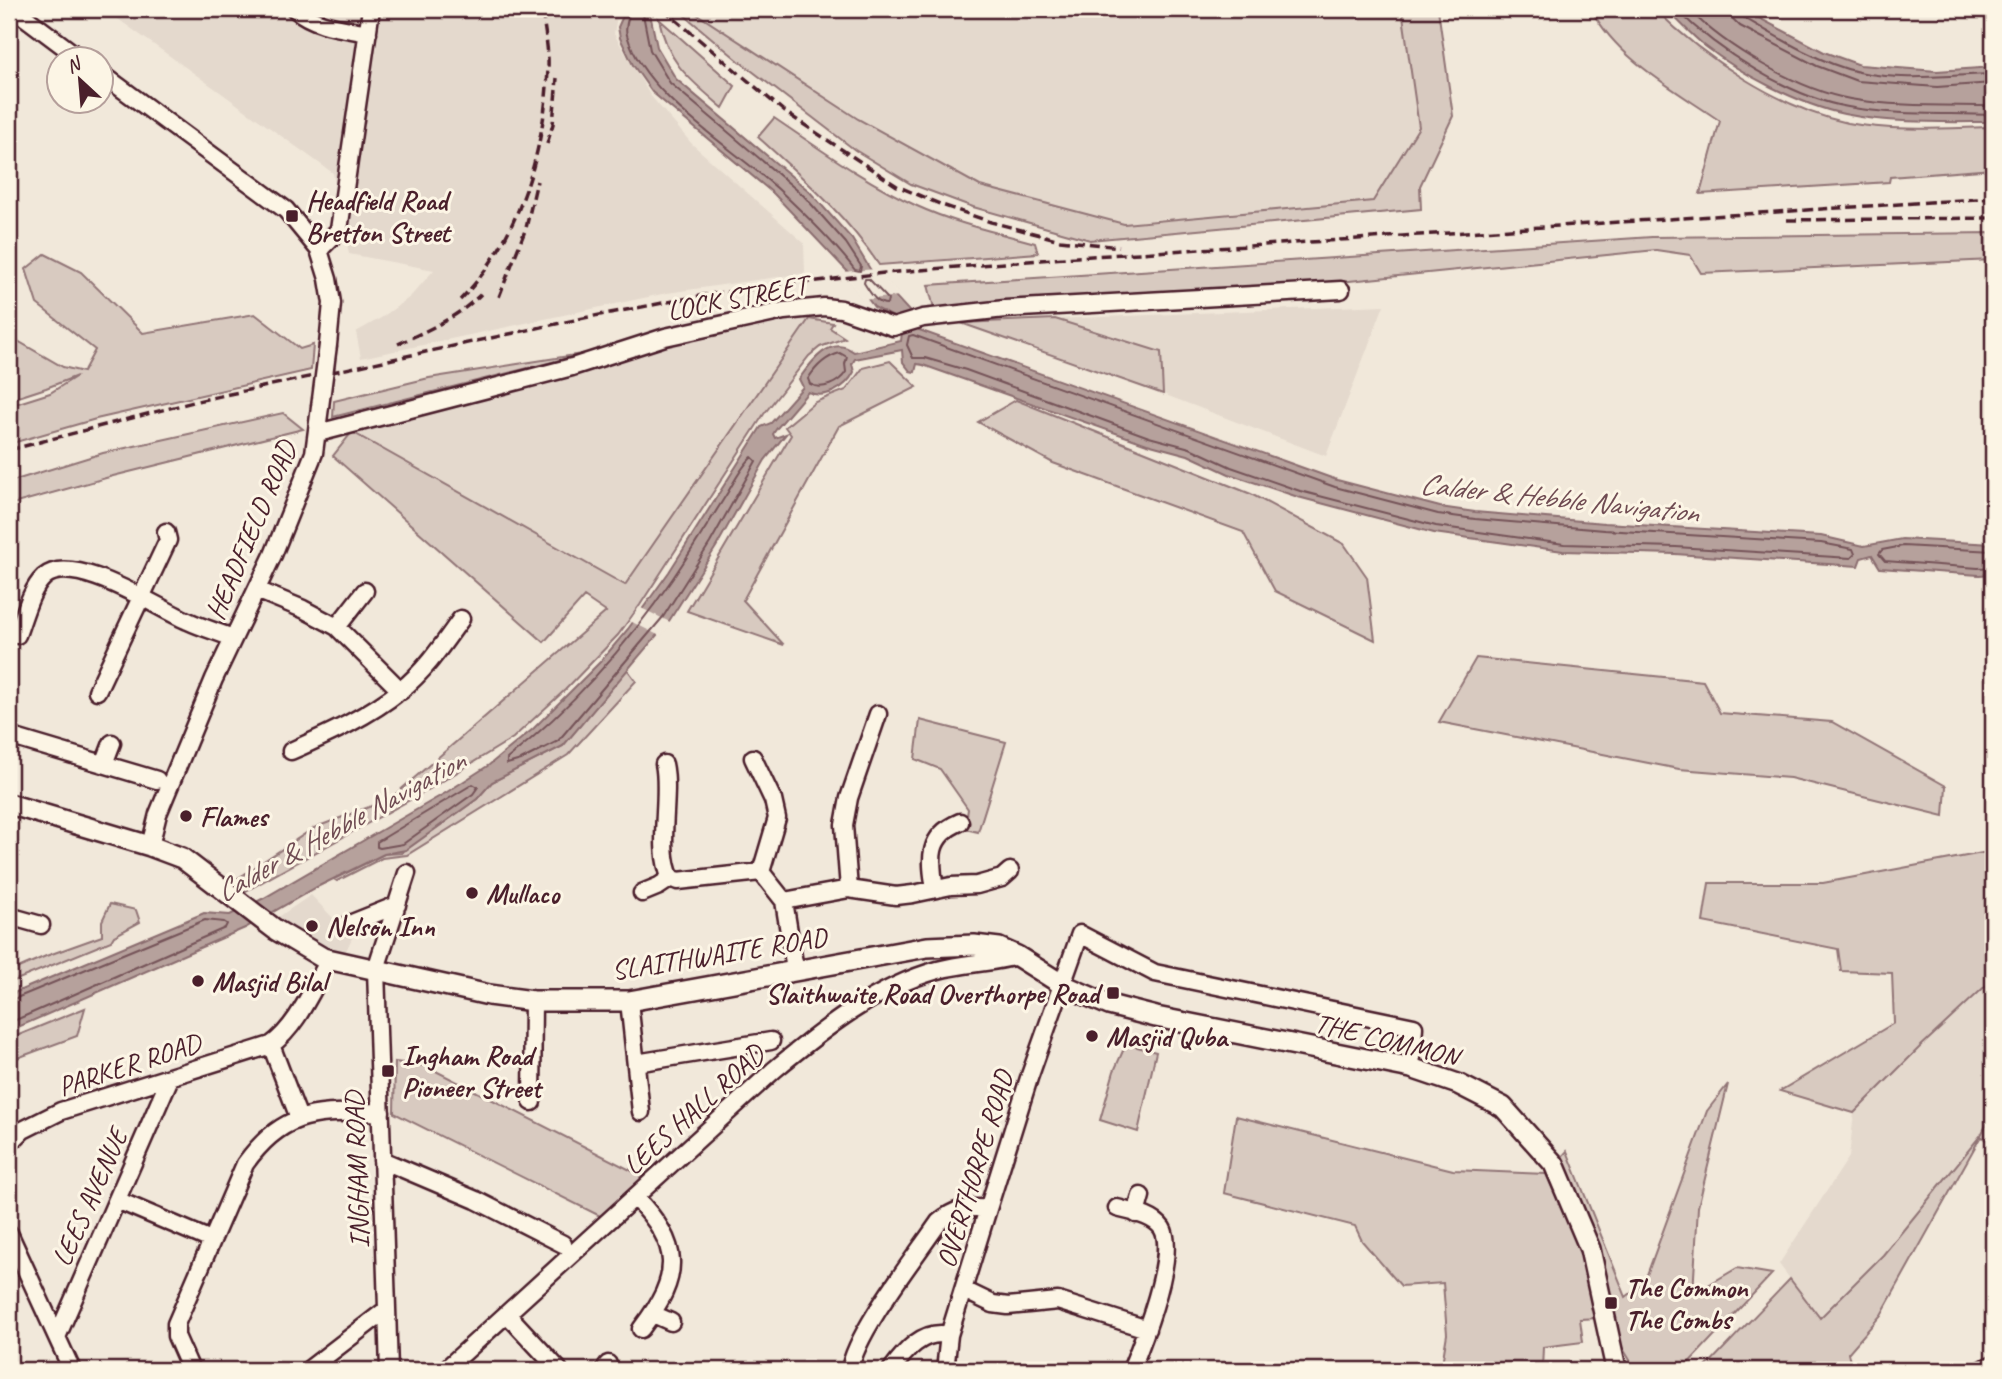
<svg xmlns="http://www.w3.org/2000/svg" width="2002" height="1379" viewBox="0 0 2002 1379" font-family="Caveat,sans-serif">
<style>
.built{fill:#e4d9cd}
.green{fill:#d8cac0;stroke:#917476;stroke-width:2}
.water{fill:#b6a19c;stroke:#8b6d6f;stroke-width:2}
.pier{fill:#f1e8da}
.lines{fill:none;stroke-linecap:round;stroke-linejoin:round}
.shore{stroke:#755358;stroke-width:2}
.minor-casing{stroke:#4a1f2b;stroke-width:21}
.major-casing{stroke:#4a1f2b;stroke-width:24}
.minor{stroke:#fcf5e5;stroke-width:16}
.major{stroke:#fcf5e5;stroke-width:19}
.rail{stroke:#4a1f2b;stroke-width:3.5;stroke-dasharray:10 5;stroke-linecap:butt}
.minor-bridge-casing{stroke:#4a1f2b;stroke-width:21;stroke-linecap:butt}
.minor-bridge{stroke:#fcf5e5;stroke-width:16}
.poi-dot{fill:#4a1f2b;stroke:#fcf5e5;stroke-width:2.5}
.labels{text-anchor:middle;stroke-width:6;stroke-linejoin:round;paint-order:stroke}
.poi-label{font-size:28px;font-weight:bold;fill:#4a1f2b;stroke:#fcf5e5;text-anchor:start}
.street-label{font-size:28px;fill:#4a1f2b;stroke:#fcf5e5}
.water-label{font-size:30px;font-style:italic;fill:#704c53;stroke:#fcf5e5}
</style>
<rect width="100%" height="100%" fill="#f1e8da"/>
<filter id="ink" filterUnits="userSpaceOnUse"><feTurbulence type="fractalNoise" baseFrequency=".0143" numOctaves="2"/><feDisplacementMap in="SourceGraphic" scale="14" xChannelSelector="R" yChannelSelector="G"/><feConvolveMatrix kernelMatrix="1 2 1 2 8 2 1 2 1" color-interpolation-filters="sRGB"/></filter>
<g filter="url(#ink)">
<path class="built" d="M104,9h514l-4,25 36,61 42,49 112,99 1,30 -138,20 -306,65 -5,-26 25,-14 29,-21 24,-27 -85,-16 -16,-81z
M689,9h713l17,118 -46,74 -206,19 -1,-2 -42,6 -144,-38 -122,-67z
M1384,305l-58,151 -163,-62 -2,-42 -106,-33z
M797,315l12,4 -184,266 -273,-153 346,-98z
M311,895l41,43 -7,15 -24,-5 -44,-30z
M1993,979v133l-12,23 -98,120 -63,64 -41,-55 70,-107 5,-44 65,-65z"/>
<path class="green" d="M677,9h12l169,110 122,67 144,38 249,-23 46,-74 -17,-118h36l15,107 -33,70 1,23 -331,31 -117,-33 -62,-23 -56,-34 -116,-89z
M1591,9h64c49,49 124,99 193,114 47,9 98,5 145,4v42l-103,8 -1,5 -189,12 20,-73c-46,-32 -102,-61 -129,-112z
M659,19l76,67 -12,22c-34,-29 -55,-44 -64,-89z
M774,118c46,31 91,64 143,88 37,17 78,26 118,37l3,10 -159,12c-33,-50 -77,-88 -121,-128z
M1993,233v27l-292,13 -11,-18 -34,-5 -317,32 -405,26 -6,-23 724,-48z
M45,254l36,18 62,61 112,-19 45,35 13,-4 -2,25 -215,49 -87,25v-38l41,-13 27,-17 -31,12 -37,12v-64l54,31 20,5 12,-22 -58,-46 -11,-35z
M809,319l24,4 -3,5 15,10 -25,9 -11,9 -45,58 -124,191 -22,30 -53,55 -52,48 -85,52 -184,102 -10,-11 80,-53 76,-29 216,-187 -22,-15 -40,45 -211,-186 19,-24 273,153z
M1055,319l106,33 2,42 -202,-71z
M588,353l-255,64 1,-16 95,-23z
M890,361l27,26 -78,39 -96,174 41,45 -97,-34 104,-176 -6,-8 30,-25 31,-12 17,-22z
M1016,400l235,94 93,50 23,33 8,63 -100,-49 -32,-59 -190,-69 -75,-41z
M283,413l20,16 -190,47 -104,29v-23l94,-29z
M1476,658l227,23 17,32 112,9 114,64 -2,30 -154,-38 -111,-9 -240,-47z
M627,669l9,12 -68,74 -161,100 -25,3 -45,23 -3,-2 50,-25 17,-1 76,-54 15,-17 71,-36z
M920,720l86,22 -28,90 -13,-3 3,-20 -28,-40 -25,-10z
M1993,851v128l-74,69 -65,65 -74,-22 114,-68 -2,-50 -51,-2 -3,-22 -135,-27 6,-39h114z
M110,904l26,6 4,12 -26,14 -3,5 -102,42v-11l37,-16 56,-20v-15z
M85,1008l-8,28 -68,25v-22z
M1126,1044l30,8 -18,80 -38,-12 14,-49z
M395,1062l31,4 220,112 -42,40 -210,-105z
M1728,1084l-30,123 -5,87 44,-26 35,6 -90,96h-46l-14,-23 -26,-94 -37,-93 8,-9 59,146 18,-14 63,-172z
M1993,1112v34l-12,-10 -100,179 -33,38 4,17h-149l87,-91 30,39 63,-63 98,-120z
M1236,1116l217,54 93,4 36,79 16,65 -18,1 3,23 -40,5 -1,23h-101l6,-36 -4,-51 -42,3 -39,-45 -7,-15 -131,-33z"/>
<path class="water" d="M626,9h23l8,38 19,32 133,112 43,48 18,30 39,42 10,19 418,150 103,27 35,5 130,11 216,13 43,10 38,-7 91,5v30l-14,1 -99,-7 -8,-13 -11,3 -3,8 -183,-12 -112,-3 -129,-18 -136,-36 -69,-23 -41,-19 -41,-11 -224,-79 -6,-1 -2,8 -5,-1 -7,-9 -1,-12 -47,9 -3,5 2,8c-8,16 -29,28 -46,20l-31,36 -4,6 2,4 11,-4 -21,26 -49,87 -47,74 -106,125 -71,36 -15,17 -71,51 -22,4 -67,33 -72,41 -236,103v-36l195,-82 26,2 34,-17 183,-106 42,-27 44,-36 68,-68 27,-32 41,-57 92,-145 10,-4 32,-36 -4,-8c12,-17 32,-45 55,-27l47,-11 1,-9 -3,-12 -25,-13 -26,-35 -74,-78 -122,-102 -19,-27 -13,-27 -2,-11z
M1666,9h76l82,43 36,13 77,6 56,-4v55c-49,0 -100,2 -149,-8 -46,-10 -103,-40 -139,-68 -14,-11 -26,-25 -39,-37z"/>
<path class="pier" d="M875,269l23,25 1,2 -36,4 -20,-28z
M639,607l33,16 -12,13 -30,-15z"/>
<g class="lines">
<path class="shore" d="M630,9c-1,9 -6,17 -3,26 18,62 104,111 151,154 27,25 55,52 77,81l5,1 1,-5 -15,-23 -42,-47 -134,-113 -20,-33 -8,-41
M1676,9c41,41 113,88 172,98 48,9 96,6 145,8
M1688,9c38,38 108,80 162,90 47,8 95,6 143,7
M1731,9l2,10 7,7 77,40 40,15 80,6 56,-4
M1740,9l3,8c34,20 78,47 116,55 45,10 90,3 134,2
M865,279h4l19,20 -1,5c-11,0 -17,-12 -23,-21z
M913,335l422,152 103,27 37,5 129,11 217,13 32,6 2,5 -4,4 -175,-11 -112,-3 -128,-18 -136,-35 -69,-24 -41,-19 -41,-11 -183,-67 -41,-12h-12l-6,-13 2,-9z
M840,353l7,4 -2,7 1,8c-7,11 -24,19 -36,12l-2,-5c8,-13 17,-22 32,-26z
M752,457l4,4 -46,82 -47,74 -105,124 -37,19 -14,4v-5c65,-52 119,-112 166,-181 19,-28 37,-57 55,-86 7,-12 14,-26 24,-35z
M1993,551l-90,-5 -21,4 -3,4 6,7 93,7 15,-1
M473,784l5,3 -5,7 -70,50 -23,4 -3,-1v-5z
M9,1001l196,-81 19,2 3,2 -2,4 -216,95"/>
<g class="minor-casing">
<path id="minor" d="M14,9l68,51
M295,9c20,17 47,19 73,24
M102,74l184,136 33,40 9,29 4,24 -4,42
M319,250l20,-20 32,-221
M318,433l254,-66 93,-30 119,-26 40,-4 17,2 52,18 30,-9 82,-9 336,-19
M257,590l46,19 34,18 64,64
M337,627l28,-36
M17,635c7,-18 13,-45 27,-58 29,-26 115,32 144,44 15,7 30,11 45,17
M97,691l71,-151 -2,-8
M9,736l148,44
M291,751c38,-17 78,-35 110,-61 25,-20 42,-46 60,-71
M753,758l20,42 4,18 -16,54 23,29 11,68
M104,764l8,-21
M664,764c7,31 -8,86 7,114l7,3 83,-9
M150,846l8,-32 56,-135 59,-124 41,-102 6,-46
M849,889l-5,-64 5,-27 29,-84
M935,889c-5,-30 -8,-53 25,-67
M642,893l17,-7 12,-8
M784,901l65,-12 47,7 17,-2 38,-8 26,-1 25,-7 8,-7
M9,916l32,9
M347,925l50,-20
M629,1001l12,111
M271,1045l28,73
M636,1063l135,-22
M532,1102l1,-101
M9,1144l14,-14 38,-19 210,-66c27,-19 42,-58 59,-86
M382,1160l94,40 87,44
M635,1197c47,49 47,78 6,132
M117,1200l94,40
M1117,1208c14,4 36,7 45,20 16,25 -20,115 -31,142
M1136,1214l5,-18
M9,1233l63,137
M964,1290l29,14 15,2 50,-5 89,28
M507,1314l52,56
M653,1314l18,8
M57,1337l113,-259
M191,1370l-15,-34v-12l69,-160c40,-56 73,-51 136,-52
M308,1370l79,-61
M389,1370l-13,-401 31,-96
M445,1370l329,-300c48,-40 102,-83 164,-100 26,-7 53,-7 79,-14
M604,1370l4,-6
M850,1370c5,-37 66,-114 89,-148 15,-13 30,-16 49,-13
M891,1370c14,-19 32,-41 58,-35
M945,1370l4,-35 39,-126 41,-131 51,-144 75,39 259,54 -3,41
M1982,1370l11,-6"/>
</g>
<g class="major-casing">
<path id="major" d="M9,804l141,42 32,12 94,72 47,28 166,37 44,6h96l298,-54 47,-2 25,3 18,8 46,29 46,20 47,12 255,51 47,16 45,23 51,57 36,85 25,115 3,6"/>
</g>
<use href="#minor" class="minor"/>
<use href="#major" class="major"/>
<path class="rail" d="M663,9l122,103 112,74 45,19 49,17 69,18 59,7
M547,144l6,-20 4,-46
M1787,220l206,-2
M499,297l27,-69 11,-47
M460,300c59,-60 85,-149 88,-232 1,-19 -4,-40 -6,-59
M398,344c30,-14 59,-26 83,-50
M9,450l188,-49 387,-83 126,-24 174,-21 193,-16 916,-59"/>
<g class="minor-bridge-casing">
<path id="minor-bridge" d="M320,407l8,-62"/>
</g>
<use href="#minor-bridge" class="minor-bridge"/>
</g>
</g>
<g class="poi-dot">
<rect x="285" y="209" width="14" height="14" rx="3.5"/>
<circle cx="186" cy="816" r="7"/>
<circle cx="472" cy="893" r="7"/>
<circle cx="312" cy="926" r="7"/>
<circle cx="198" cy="981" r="7"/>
<rect x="1106" y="986" width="14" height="14" rx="3.5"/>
<circle cx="1092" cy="1036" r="7"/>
<rect x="381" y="1064" width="14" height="14" rx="3.5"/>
<rect x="1604" y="1296" width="14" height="14" rx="3.5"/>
</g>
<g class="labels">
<g class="poi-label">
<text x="306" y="210">Headfield Road<tspan x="306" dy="32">Bretton Street</tspan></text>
<text x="200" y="826">Flames</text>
<text x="486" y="903">Mullaco</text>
<text x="326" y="936">Nelson Inn</text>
<text x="212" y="991">Masjid Bilal</text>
<text x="1099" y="1003" text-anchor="end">Slaithwaite Road Overthorpe Road</text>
<text x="1106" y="1046">Masjid Quba</text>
<text x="402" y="1065">Ingham Road<tspan x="402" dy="32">Pioneer Street</tspan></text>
<text x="1625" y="1297">The Common<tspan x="1625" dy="32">The Combs</tspan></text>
</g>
<g class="street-label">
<text transform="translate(737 297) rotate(-11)" y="10">LOCK STREET</text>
<text transform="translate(250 530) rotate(-67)" y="10">HEADFIELD ROAD</text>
<text transform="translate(719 953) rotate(-9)" y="10">SLAITHWAITE ROAD</text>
<text transform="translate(1387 1039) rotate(14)" y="10">THE COMMON</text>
<text transform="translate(129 1064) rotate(-18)" y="10">PARKER ROAD</text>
<text transform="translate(693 1109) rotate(-42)" y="10">LEES HALL ROAD</text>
<text transform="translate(974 1169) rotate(-73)" y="10">OVERTHORPE ROAD</text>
<text transform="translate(356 1170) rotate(-92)" y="10">INGHAM ROAD</text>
<text transform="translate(89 1197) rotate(-66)" y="10">LEES AVENUE</text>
</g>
<g class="water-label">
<text transform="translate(1559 498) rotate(6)" y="10">Calder &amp; Hebble Navigation</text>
<text transform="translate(340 826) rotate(-29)" y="10">Calder &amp; Hebble Navigation</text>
</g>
</g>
<rect width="2002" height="1379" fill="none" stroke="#fcf5e5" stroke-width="35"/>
<rect x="18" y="18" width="1967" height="1344" fill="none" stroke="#4a1f2b" stroke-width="2.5" filter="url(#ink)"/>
<g transform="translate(80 80) rotate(334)"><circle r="33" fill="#fcf5e5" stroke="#b59f9b" stroke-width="2"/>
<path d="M0-5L12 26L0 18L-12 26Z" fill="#4a1f2b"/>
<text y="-10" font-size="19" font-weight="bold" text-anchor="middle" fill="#4a1f2b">N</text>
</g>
</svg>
